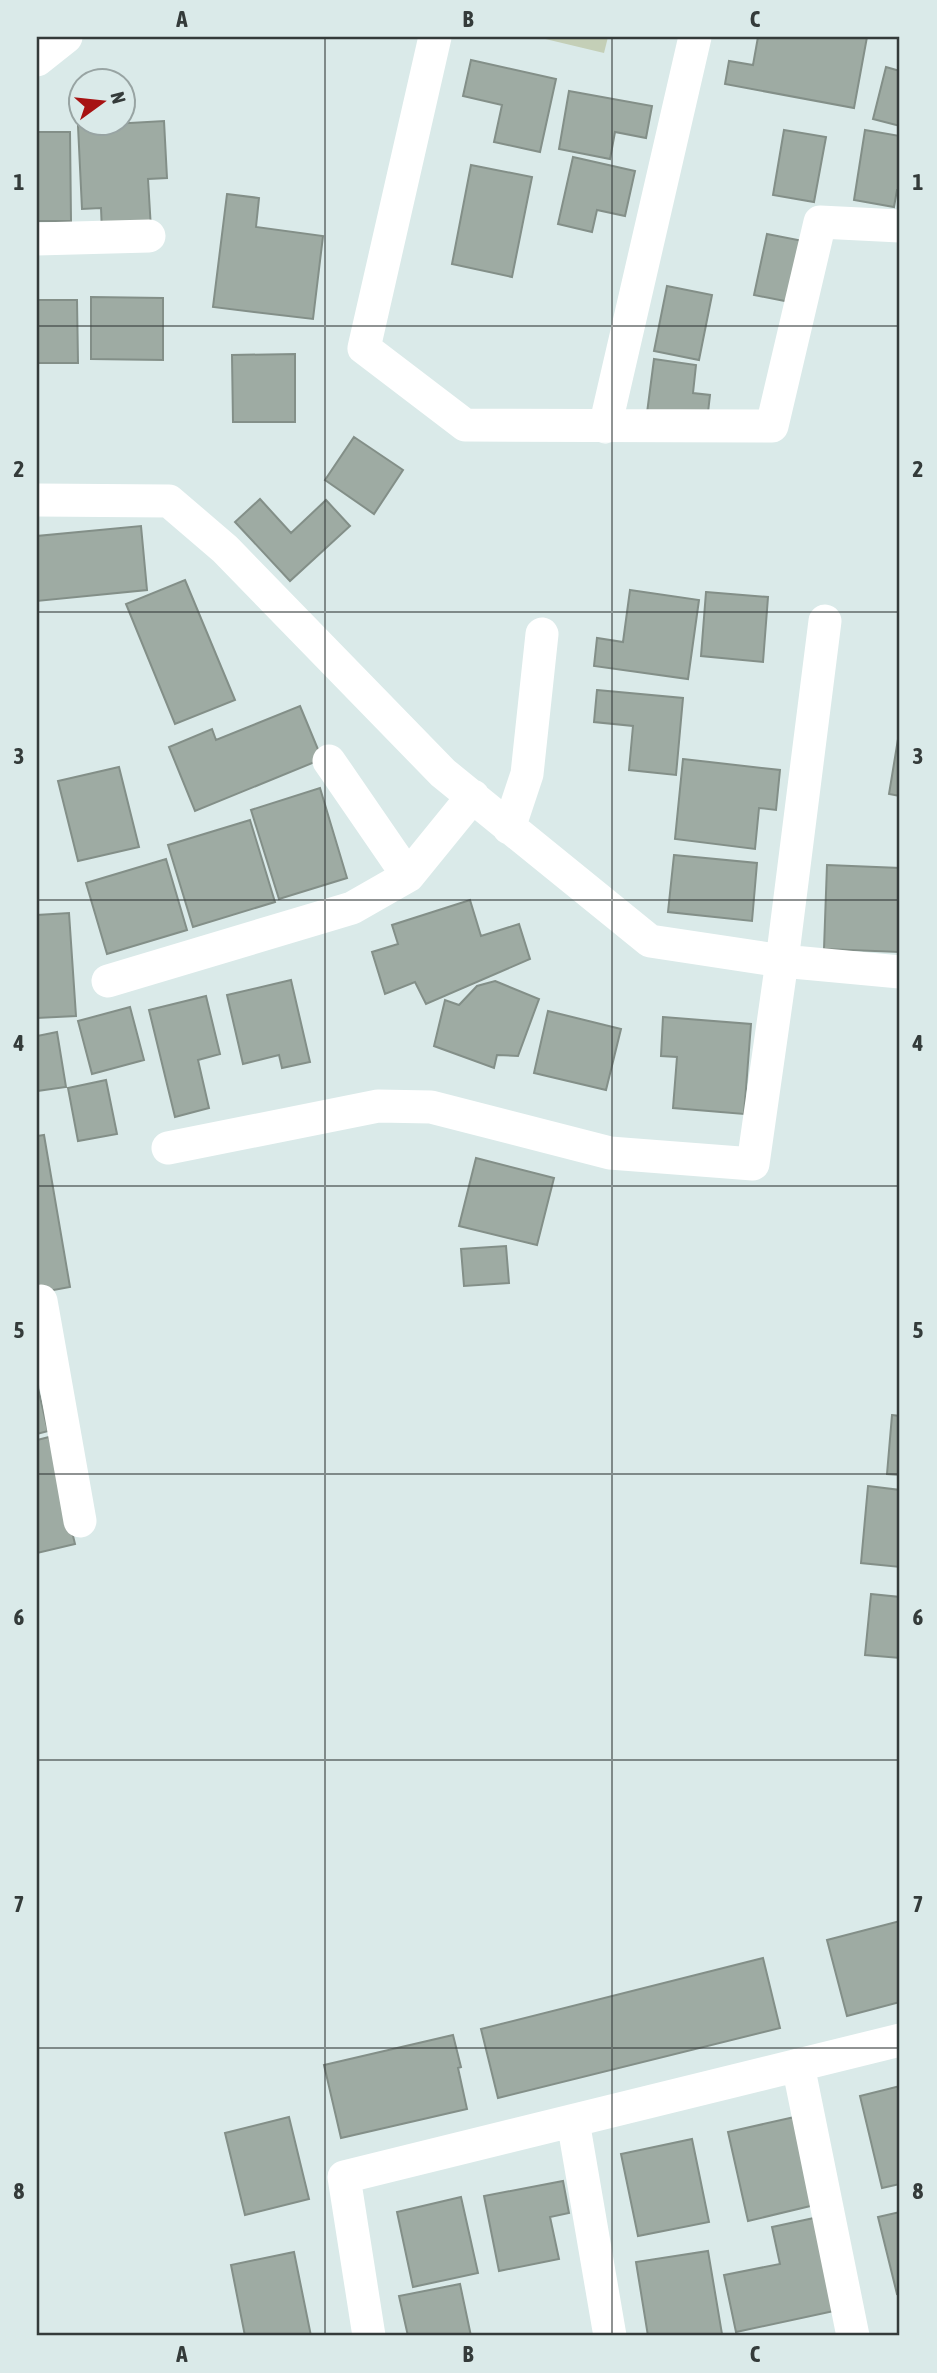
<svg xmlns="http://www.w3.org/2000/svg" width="937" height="2373" viewBox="0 0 937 2373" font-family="'Asap Condensed',sans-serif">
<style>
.green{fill:#c4cfb7}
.building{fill:#9eaba3;stroke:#838f88;stroke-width:2}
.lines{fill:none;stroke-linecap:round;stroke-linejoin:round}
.street{stroke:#fff;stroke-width:33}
.grid{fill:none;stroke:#343b3a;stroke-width:2;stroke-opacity:0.55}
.neatline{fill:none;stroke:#343b3a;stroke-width:2.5}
.grid-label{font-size:23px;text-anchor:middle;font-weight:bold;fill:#343b3a}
</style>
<rect width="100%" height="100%" fill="#daeae9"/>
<path class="green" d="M537,37h71l-4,16z"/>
<path class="building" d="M758,37h109l-13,71 -129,-24 4,-23 24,4z
M471,60l85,19 -16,73 -46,-10 8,-37 -39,-9z
M886,67l14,4v55l-27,-7z
M569,91l83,15 -6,32 -31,-6 -5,27 -51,-10z
M164,121l3,57 -19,1 3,50 -49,3 -1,-24 -19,1 -4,-83z
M784,130l42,7 -12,65 -41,-7z
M865,130l35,6v54h-3l-3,17 -40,-7z
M37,132h33l1,89h-34z
M573,157l62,14 -10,45 -28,-6 -5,22 -34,-8z
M471,165l61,12 -20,100 -60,-13z
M227,194l32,4 -3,29 67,9 -10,83 -100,-12z
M767,234l36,7 -13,61 -36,-7z
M667,286l45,9 -13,65 -45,-9z
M91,297l72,1v62l-72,-1z
M37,300h40l1,63h-41z
M295,354v68h-62l-1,-67z
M654,359l42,6 -3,28 17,2 -3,26 -60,-8z
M354,437l49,33 -29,44 -49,-34z
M260,499l31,34 35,-33 24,26 -60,55 -55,-59z
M141,526l6,64 -110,11v-65z
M185,580l50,120 -60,24 -49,-120z
M630,590l69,10 -11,79 -94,-13 3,-28 26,4z
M706,592l62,5 -5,65 -62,-6z
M597,690l86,8 -7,77 -47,-5 4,-44 -39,-4z
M300,706l22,53 -127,52 -26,-64 43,-18 4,11z
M900,727v69l-11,-2z
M683,759l97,11 -4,40 -17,-2 -4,41 -80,-10z
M119,767l20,80 -61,14 -20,-80z
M320,788l27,90 -68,21 -28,-89z
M250,820l25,82 -82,25 -25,-82z
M674,855l83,8 -5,58 -84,-9z
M166,859l21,71 -80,24 -21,-71z
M827,865l73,3v84l-76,-3z
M470,900l11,36 38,-12 11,35 -104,45 -11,-22 -30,12 -13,-42 26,-8 -6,-19z
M69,913l7,103 -39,2v-103z
M291,980l19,82 -28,6 -3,-13 -36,9 -16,-69z
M495,981l44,18 -21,57 -21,-1 -3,13 -60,-22 11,-46 14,5 18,-19z
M206,996l14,58 -22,6 11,48 -34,9 -26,-107z
M130,1007l14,53 -52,14 -14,-53z
M548,1011l73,18 -15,61 -72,-17z
M663,1017l88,7 -7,90 -71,-6 4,-51 -16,-1z
M57,1032l9,55 -29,4v-55z
M106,1080l11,54 -39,7 -10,-53z
M44,1135l26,152 -33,6v-157z
M476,1158l78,20 -17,67 -78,-19z
M506,1246l3,37 -45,3 -3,-37z
M37,1384l11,47 -11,3z
M892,1415l8,1v59l-13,-1z
M49,1437l26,107 -38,9v-113z
M868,1486l32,4v77l-39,-4z
M871,1594l29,3v61l-35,-3z
M900,1921v81l-53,14 -20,-76z
M763,1958l17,70 -282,70 -17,-69z
M453,2035l8,32 -3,1 9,41 -126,29 -17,-73z
M900,2086v98l-18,4 -22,-92z
M799,2116l20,88 -71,17 -20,-89z
M289,2117l20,82 -64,16 -20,-82z
M692,2139l17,83 -71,14 -17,-82z
M563,2181l6,32 -19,4 9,42 -60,12 -15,-75z
M461,2197l17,76 -65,14 -16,-75z
M900,2212v81l-3,1 -19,-77z
M814,2218l20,93 -98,21 -12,-57 56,-11 -8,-37z
M708,2251l14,83 -74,2 -12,-74z
M294,2252l17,84h-66l-14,-71z
M460,2284l11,52h-63l-9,-40z"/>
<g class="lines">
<path class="street" d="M435,37l-71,311 101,77 307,1 48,-204 80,4
M37,60l29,-23
M37,239l112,-3
M605,427l90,-390
M37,500l132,1 56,48 218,224 207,168 132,20 118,11
M329,761l79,115
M509,828l18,-54 15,-140
M108,981l244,-73 56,-32 65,-80
M168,1148l210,-42 53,1 179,46 143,11 29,-203 43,-340
M37,1302l4,-1 39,220
M798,2065l55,271
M573,2121l37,215
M369,2336l-25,-159 556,-137"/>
</g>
<path class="grid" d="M325,37v2299M612,37v2299M37,326h863M37,612h863M37,900h863M37,1186h863M37,1474h863M37,1760h863M37,2048h863"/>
<rect width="937" height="2373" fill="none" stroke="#daeae9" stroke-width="77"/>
<g transform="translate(102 102) rotate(75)"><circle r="33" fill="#daeae9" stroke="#98a4a3" stroke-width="2"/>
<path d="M0-5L12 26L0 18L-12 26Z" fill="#a71212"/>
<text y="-10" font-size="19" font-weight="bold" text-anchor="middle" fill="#343b3a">N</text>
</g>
<rect x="38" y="38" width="860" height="2296" class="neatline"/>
<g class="grid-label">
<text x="182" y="27">A</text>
<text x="468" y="27">B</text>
<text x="755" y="27">C</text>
<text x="19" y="190">1</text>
<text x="918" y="190">1</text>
<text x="19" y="477">2</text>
<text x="918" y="477">2</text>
<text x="19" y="764">3</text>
<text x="918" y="764">3</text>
<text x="19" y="1051">4</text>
<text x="918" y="1051">4</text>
<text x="19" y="1338">5</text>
<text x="918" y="1338">5</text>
<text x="19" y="1625">6</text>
<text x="918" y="1625">6</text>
<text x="19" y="1912">7</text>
<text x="918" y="1912">7</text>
<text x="19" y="2199">8</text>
<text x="918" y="2199">8</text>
<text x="182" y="2362">A</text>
<text x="468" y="2362">B</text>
<text x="755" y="2362">C</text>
</g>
</svg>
